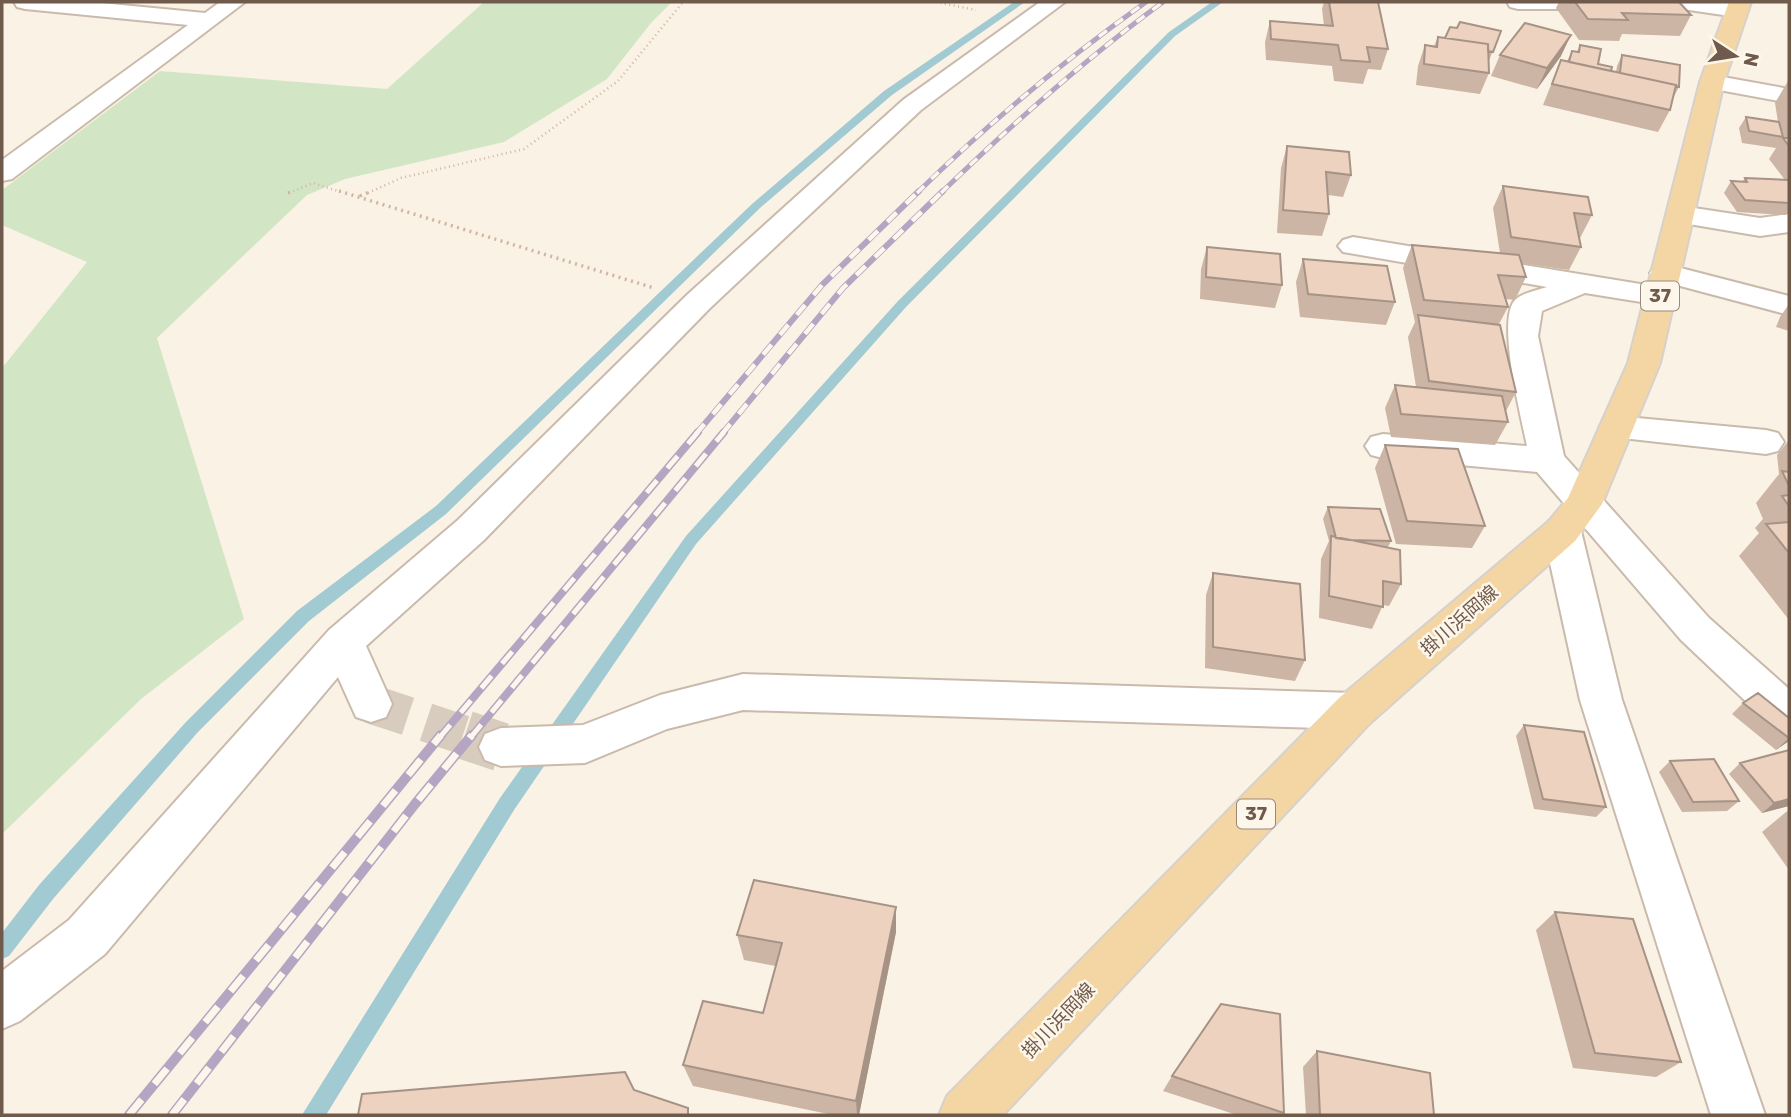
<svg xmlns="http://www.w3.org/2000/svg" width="1791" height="1117" viewBox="0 0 1791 1117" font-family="Rubik,'Noto Sans JP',sans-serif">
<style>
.green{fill:#d2e6c5}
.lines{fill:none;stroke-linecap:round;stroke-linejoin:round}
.stream{fill:#a2cad2;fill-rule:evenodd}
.minor-tunnel-far1{stroke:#d8ccbf;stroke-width:39;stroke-dasharray:39 19;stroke-linecap:butt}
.minor-tunnel{stroke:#d8ccbf;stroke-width:49;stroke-dasharray:49 24;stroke-linecap:butt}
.minor-casing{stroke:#cabaac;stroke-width:4}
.major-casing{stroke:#d7d1cd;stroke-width:4}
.path-far1{stroke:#d1b5a2;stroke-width:2.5;stroke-dasharray:1 3.5;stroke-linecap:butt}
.path{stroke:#d1b5a2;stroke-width:3.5;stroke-dasharray:2 4.5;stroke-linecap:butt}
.minor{fill:#fff;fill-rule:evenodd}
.major{fill:#f3d6a3;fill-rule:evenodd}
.rail-far3-casing{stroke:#b5a5c2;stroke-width:5}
.rail-far2-casing{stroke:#b5a5c2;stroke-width:6}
.rail-far1-casing{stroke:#b5a5c2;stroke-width:8}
.rail-casing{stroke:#b5a5c2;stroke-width:10}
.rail-far3{stroke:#fdf6eb;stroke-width:3.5;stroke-dasharray:10;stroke-linecap:butt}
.rail-far2{stroke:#fdf6eb;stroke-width:4.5;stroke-dasharray:13;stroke-linecap:butt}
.rail-far1{stroke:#fdf6eb;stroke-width:5;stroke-dasharray:16;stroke-linecap:butt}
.rail{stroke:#fdf6eb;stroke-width:7;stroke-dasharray:20;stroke-linecap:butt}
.wall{fill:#ccb5a4}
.shaded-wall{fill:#a69386}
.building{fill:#edd2bf;stroke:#a69386;stroke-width:2}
.labels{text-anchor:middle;stroke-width:5;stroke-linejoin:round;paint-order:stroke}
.shield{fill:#fdf6eb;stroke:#9a897c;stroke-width:2}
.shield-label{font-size:18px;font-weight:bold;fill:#705a4c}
.street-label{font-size:19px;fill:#705a4c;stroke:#fdf6eb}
</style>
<rect width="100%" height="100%" fill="#faf2e5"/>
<path class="green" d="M484,2h188l-21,21 -44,56 -103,63 -159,37 -38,16 -150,143 87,281 -103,80 -139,135v-466l85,-106 -85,-37v-35l158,-119 227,18z"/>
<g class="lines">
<path class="stream" d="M1014,2h11l-133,93 -132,113 -314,306 -137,107 -111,111 -145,167 -44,57 -7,3v-26l37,-48 147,-163 111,-111 139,-105 316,-302 132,-113z
M1212,2h11l-48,34 -269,271 -210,237 -182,266 -188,305h-24l198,-317 186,-262 212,-235 271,-269z"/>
<path class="minor-tunnel-far1" d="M371,704l99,33"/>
<path class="minor-tunnel" d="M465,735l36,12"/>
<g class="minor-casing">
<path id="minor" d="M14,2h77l114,11 15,-11h25l-233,177 -10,2v-21l186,-135 -163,-16 -8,-2z
M1040,2h25l-144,108 -212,199 -225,231 -118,106 26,58 -6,13 -15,5 -15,-5 -18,-40 -233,277 -85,67 -18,8v-58l67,-51 260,-290 129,-110 229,-225 216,-195z
M1507,2h93l-3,5 -8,2h-71l-8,-2z
M1629,2h97l19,3 3,5 -3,5 -8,2 -55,-8 -50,-2z
M1712,75l77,14v14l-86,-16 -3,-5 3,-5z
M1681,206l79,12 29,-4v18l-29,4 -89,-15 -4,-6 4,-6z
M1353,237l318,52 4,7 -4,7 -11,2 -75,-12 -43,18 -4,25 26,120 145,162 80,71v44l-15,-5 -93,-88 -144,-168 -154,-14 -12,-3 -6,-9 6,-9 12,-3 144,12c-5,-26 -32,-129 -11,-147 7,-6 22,-9 31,-12l-204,-35 -5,-6 5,-6z
M1665,264l124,32v19l-135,-36 -4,-6 4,-6z
M1616,416l150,14 12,3 6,9 -6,9 -12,3 -162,-18 -5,-8 5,-8z
M1562,517l13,4 6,10 41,169 143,415h-54l-131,-415 -37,-169 6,-10z
M743,674l611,19 15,5 7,13 -7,13 -15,5 -611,-19 -76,19 -82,34 -84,3 -16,-6 -6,-13 6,-13 16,-6 82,-3 77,-30z"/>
</g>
<g class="major-casing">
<path id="major" d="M1729,2h22l-27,80 -64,281 -58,141 -27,37 -206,183 -366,391h-64l8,-19 392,-398 210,-177 19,-23 60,-135 72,-281z"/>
</g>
<path class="path-far1" d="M936,2l40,8
M289,193l24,-10 31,10
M368,193l33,-15 123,-29 94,-68 65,-79"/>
<path class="path" d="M339,191l315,97
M288,193l5,-2
M360,196l12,-5"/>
<use href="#minor" class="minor"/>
<use href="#major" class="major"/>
<g class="rail-far3-casing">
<path id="rail-far3" d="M917,193c71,-70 148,-133 229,-191
M941,193c70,-68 143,-133 222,-191"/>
</g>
<g class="rail-far2-casing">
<path id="rail-far2" d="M696,434l126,-149 97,-94
M722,434l121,-146 100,-97"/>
</g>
<g class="rail-far1-casing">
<path id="rail-far1" d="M440,737l258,-305
M471,737l253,-305"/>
</g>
<g class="rail-casing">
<path id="rail" d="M129,1115l312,-380
M172,1115l243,-311 57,-69"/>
</g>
<use href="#rail-far3" class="rail-far3"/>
<use href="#rail-far2" class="rail-far2"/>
<use href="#rail-far1" class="rail-far1"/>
<use href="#rail" class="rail"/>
</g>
<path class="wall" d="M1324,2h54l10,47 -7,21 -13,-1 -5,15 -29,-3 -2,-15 -66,-6 -1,-18 5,-21 54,5 -2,-17z
M1559,2h120l12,13 -11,21 -58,-2 -3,7 -40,-1 -23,-32z
M1501,31l-13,32 1,10 -9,21 -64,-9 2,-19 7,-21 9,1 4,-9 7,1z
M1580,45l18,19 13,7 5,1 1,-6 5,-11 57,32 -6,11 -3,12 -12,22 -115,-27 18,-45 6,1 5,-10 5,1z
M1500,55l61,1 -24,33 -46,-13z
M1788,81l1,1v129l-3,4 -49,-3 -13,-19 7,-12 11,1 3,-4 40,2 -16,-21 7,-11 -34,-5 -3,-15 7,-11 32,5 -3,-19z
M1287,146l64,29 -8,22 -15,-2 1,19 -7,22 -45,-3 4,-65z
M1503,186l89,29 -12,23 -1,-1 2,10 -12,23 -48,-7 5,14 -11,23 -9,-1 2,8 -9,17 17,68 -10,19 2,11 -13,23 -104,-8 -6,-29 10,-23 21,2 -8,-50 7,-15 -12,-54 9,-23 88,8 -7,-45z
M1207,247l75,38 -7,23 -75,-9 1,-30z
M1303,259l92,43 -9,23 -86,-8 -4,-35z
M1789,304v27l-13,-4 4,-10z
M1789,440v180l-50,-64 20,-23 -4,-5 8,-9 -7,-16 23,-29 -2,-19z
M1385,445l100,81 -13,22 -76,-4 -21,-76z
M1328,507l63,34 -3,6 13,37 -12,22 -6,-1 -11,24 -53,-11 2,-59 8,-18 -6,-22z
M1213,573l92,87 -10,21 -90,-13 1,-73z
M1743,703l46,15v23l-13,9 -44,-36z
M1524,725l82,82 -10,10 -62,-8 -18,-73z
M1670,761l69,40 -12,10 -45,1 -23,-40z
M1740,763l49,43 -27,7 -33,-39z
M1789,811v59l-27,-38 24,-20z
M896,907v25l-37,183h-26l-140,-29 -10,-21 80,-52 13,-47 -32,-6 -7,-25z
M1555,912l126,150 -25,15 -83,-9 -37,-138z
M1317,1051l117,64h-128l-3,-48z
M1172,1076l112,37 -2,2h-45l-74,-24z"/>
<path class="shaded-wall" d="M1571,35l-10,21 -24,33 10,-21z
M1789,738v3l-13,9z
M1789,799v7l-27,7 12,-10z
M896,907v25l-37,183h-2l-1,-14z"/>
<path class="building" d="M1329,2h49l10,47 -21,-2 3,15 -29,-2 -3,-15 -67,-6 -1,-18 63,5z
M1575,2h104l12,13 -69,-2 6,7 -40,-1z
M1460,22l41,9 -8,21 -5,-1v-7l-43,-6 5,-11 7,1z
M1525,23l46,12 -24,33 -47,-13z
M1438,37l50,7 1,29 -65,-9 1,-19 12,2z
M1580,45l21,4 -3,15 14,3 -1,4 -42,-9 3,-11 7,1z
M1622,55l58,10 -1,22 -3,-1v-1l-56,-12z
M1561,60l115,25 -6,25 -118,-26z
M1746,117l33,5 4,15 -34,-6z
M1783,138h6v8z
M1287,146l62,6 2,23 -25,-3 3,42 -46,-4z
M1745,178l44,2v23l-44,-3 -14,-19 16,1z
M1503,186l85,11 4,18 -18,-2 7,34 -70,-10z
M1412,245l107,10 7,22 -28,-2 10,32 -84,-7z
M1207,247l73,7 2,31 -76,-8z
M1303,259l84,7 8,36 -87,-8z
M1418,315l82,10 16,67 -87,-11z
M1395,385l107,11 6,26 -107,-8z
M1385,445l73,4 27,77 -78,-5z
M1782,471l7,1v14z
M1789,495v11l-7,-10z
M1328,507l52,2 11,32 -42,-1 -13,-2z
M1789,522v31l-23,-29z
M1331,536l69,14 1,34 -18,-3v26l-54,-11z
M1213,573l87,11 5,76 -92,-13z
M1758,693l31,25v20l-46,-35z
M1524,725l60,7 22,75 -63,-8z
M1789,750v49l-15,4 -34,-40z
M1714,759l25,42 -46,1 -23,-41z
M754,880l142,27 -40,194 -173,-36 20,-64 60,12 19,-70 -45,-8z
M1555,912l78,7 48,143 -86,-9z
M1221,1004l59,10 4,99 -112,-37z
M1317,1051l113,22 4,42h-114z
M625,1072l9,18 54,18v7h-330l4,-21z"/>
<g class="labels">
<g class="shield">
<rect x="1641" y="281.5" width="38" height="29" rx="5"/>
<rect x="1237" y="799.5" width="38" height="29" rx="5"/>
</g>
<g class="shield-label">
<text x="1660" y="302">37</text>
<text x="1256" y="820">37</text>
</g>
<g class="street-label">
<text transform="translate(1459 620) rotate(-41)" y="7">掛川浜岡線</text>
<text transform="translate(1058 1020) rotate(-46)" y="7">掛川浜岡線</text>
</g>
</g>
<rect width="1791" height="1117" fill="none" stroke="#705a4c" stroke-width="7"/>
<g transform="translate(1735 56) rotate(102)" stroke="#fdf6eb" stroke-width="5" paint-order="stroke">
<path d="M0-5L12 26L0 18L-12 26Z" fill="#705a4c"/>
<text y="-10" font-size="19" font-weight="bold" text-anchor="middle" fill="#705a4c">N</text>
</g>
</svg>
